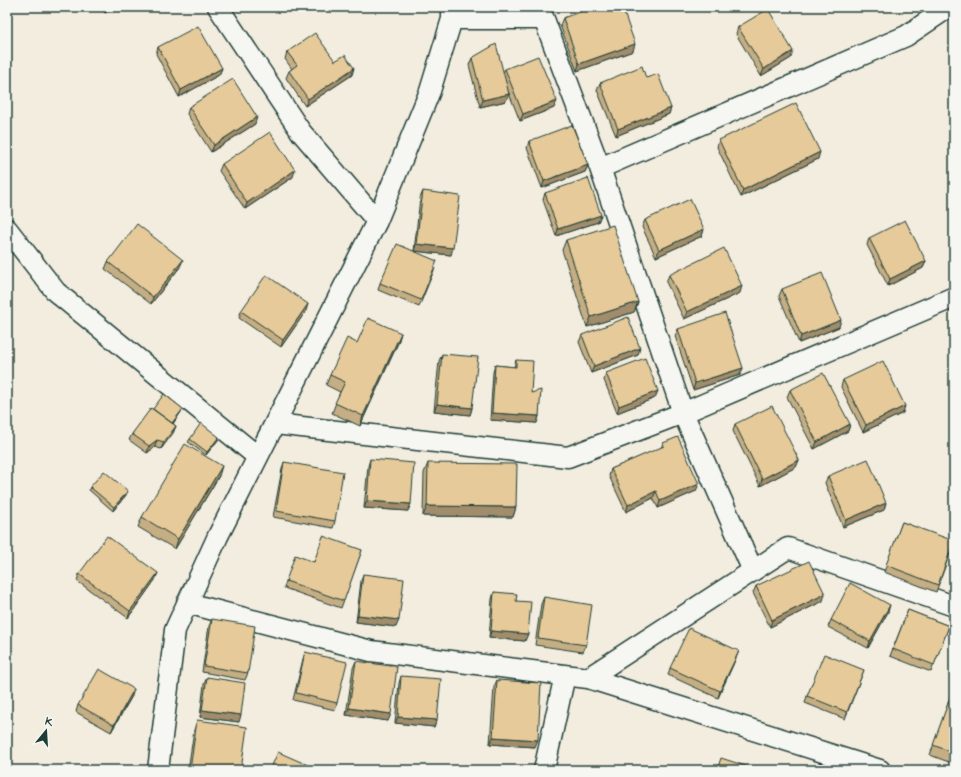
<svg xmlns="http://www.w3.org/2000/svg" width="961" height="777" viewBox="0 0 961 777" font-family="Mynerve,sans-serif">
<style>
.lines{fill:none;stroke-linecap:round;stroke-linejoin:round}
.minor-casing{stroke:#1f3d34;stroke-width:23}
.minor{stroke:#f6f6f2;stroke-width:20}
.wall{fill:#c6ae84;stroke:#1f3d34}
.shaded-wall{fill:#a18d6c;stroke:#1f3d34}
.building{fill:#e6ca9a;stroke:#1f3d34}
</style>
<rect width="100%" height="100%" fill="#f3ede0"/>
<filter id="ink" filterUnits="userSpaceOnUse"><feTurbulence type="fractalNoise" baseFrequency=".025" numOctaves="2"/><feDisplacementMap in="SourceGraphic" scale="8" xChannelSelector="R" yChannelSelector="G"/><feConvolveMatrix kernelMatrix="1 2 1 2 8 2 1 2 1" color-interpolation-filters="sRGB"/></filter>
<g filter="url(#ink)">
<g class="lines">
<g class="minor-casing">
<path id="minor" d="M218,7l83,125 76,89
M452,19h92l56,149 83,245 70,158
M600,168l306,-132 43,-29
M7,229l49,63 202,165
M275,424l293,33 115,-44 269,-115 2,2
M187,603l184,48 217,27 292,92
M588,678l200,-130 166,58
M158,770l17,-140 43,-94 159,-315 53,-130 22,-72v-12
M544,770l21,-95"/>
</g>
<use href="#minor" class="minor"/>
</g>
<path class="wall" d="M100,7h13l-8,6z
M563,18l70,33 -56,20 -17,-46z
M738,27l53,31 -30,18 -25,-42z
M158,47l64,21 -3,7 -40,22 -23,-43z
M287,52l48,9 17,14 -47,31 -19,-28 3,-7 3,-2 -7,-10z
M472,58l31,14 2,-3 49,39 -34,13 -12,-30 1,3 -3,7 -26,6 -11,-42z
M646,78l25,30 -2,6 -53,22 -19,-46 3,-7z
M189,107l66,17 -44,28 -24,-38z
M719,140l99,19 -77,38 -24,-50z
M529,141l59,24 -3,7 -43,16 -15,-40z
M222,164l71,13 -48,32 -26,-38z
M423,191l28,64 -37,-4 6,-53z
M545,193l56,22 -3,7 -42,14 -13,-36z
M645,220l59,9 -2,7 -46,21 -14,-30z
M869,238l57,23 -3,7 -35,18 -21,-41z
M566,240l72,62 -4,10 -47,15 -25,-77z
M108,262l72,5 -29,37 -46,-35z
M435,268l-16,39 -41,-17 2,-7z
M669,275l71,18 -56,26 -18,-37z
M782,289l57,38 -40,16 -20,-47z
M241,311h65l-25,36 -42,-29z
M678,329l65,39 -3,7 -47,15 -18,-54z
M401,333l-3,10 -38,83 -28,-13 8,-21 -14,-7 4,-10z
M582,335l56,20 -47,18 -12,-31z
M442,354l30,54 -2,7 -36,-4 5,-50z
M516,360l15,33 8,23 -2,7 -47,-3 3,-48 2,-7 19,2z
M606,373l49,25 -38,15 -13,-33z
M843,380l60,33 -40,19 -22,-45z
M790,390l60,34 -2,7 -34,18 -27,-52z
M153,409l28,3 -8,12 3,2 -3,7 -12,16 -6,-2 -8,6 -18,-13 3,-6z
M735,424l64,36 -3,7 -36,19 -27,-55z
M219,437l-1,3 -12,15 -18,-13 2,-3z
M663,443l33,48 -38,17 -5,-10 -27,14 -17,-36 2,-7 50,-21z
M370,459l38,52 -44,-3 4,-42z
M284,462l51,59 -2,7 -60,-11 9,-48z
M428,463l88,44 -3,10 -90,-1 1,-43z
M219,476l-44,73 -37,-22 4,-10z
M828,476l56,34 -41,17 -18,-44z
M90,487l36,8 -13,16 -24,-21z
M902,522l52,20 -18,50 -52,-20z
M362,550l-21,58 -57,-20 2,-7 28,-19z
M79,574l76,6 -27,38 -51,-37z
M363,574l33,53 -40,-5 5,-41z
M756,586l67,15 -53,26 -17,-34z
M494,592l22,9 9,40 -36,-3 3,-39z
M544,597l42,48 -3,7 -48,-7 6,-41z
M908,610l41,16 -18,46 -41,-16z
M888,612l-20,36 -40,-21 3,-7z
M212,619l36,54 -3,7 -43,-8 7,-46z
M305,652l32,51 -2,7 -42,-10 10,-41z
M736,658l-18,40 -50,-23 2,-7z
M356,661l32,60 -42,-6 7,-47z
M864,670l-19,49 -40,-16 2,-7z
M954,670v10l-3,-1z
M401,676l36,44 -3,7 -39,-4 4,-40z
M207,677l32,45 -39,-5 4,-33z
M497,680l38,67 -45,-3 4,-57z
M952,692l2,1v71l-24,-9z
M132,696l-21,36 -35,-20 2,-7z
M197,720l44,50h-53l6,-40z"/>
<path class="shaded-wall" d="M107,7h6l-8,6z
M635,44l-2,7 -56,20 2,-7z
M793,51l-2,7 -30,18 3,-7z
M222,68l-3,7 -40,22 2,-7z
M354,68l-2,7 -47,31 3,-7z
M509,94l-3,7 -26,6 3,-7z
M557,101l-3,7 -34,13 3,-7z
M671,108l-2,6 -53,22 2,-7z
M257,117l-2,7 -44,28 3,-7z
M820,152l-2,7 -77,38 2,-7z
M588,165l-3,7 -43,16 2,-7z
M295,170l-2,7 -48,32 2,-6z
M601,215l-3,7 -42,14 2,-7z
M704,229l-2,7 -46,21 3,-7z
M416,244l37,4 -2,7 -37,-4z
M183,260l-3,7 -29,37 2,-7z
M926,261l-3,7 -35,18 2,-7z
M742,286l-2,7 -56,26 3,-7z
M638,302l-4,10 -47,15 4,-10z
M308,304l-2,7 -25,36 2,-7z
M841,320l-2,7 -40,16 2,-7z
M401,333l-3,10 -38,83 3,-10z
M640,348l-2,7 -47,18 3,-7z
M743,368l-3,7 -47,15 2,-7z
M658,391l-3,7 -38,15 2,-7z
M437,404l35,4 -2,7 -36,-4z
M905,406l-2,7 -40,19 3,-7z
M183,409l-2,3 -11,15 1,-4z
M492,413l47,3 -2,7 -47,-3z
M850,424l-2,7 -34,18 3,-7z
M176,426l-3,7 -12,16 3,-7z
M219,437l-1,3 -12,15 1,-3z
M157,440l-2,7 -8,6 2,-7z
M799,460l-3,7 -36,19 2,-7z
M222,466l-3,10 -44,73 3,-10z
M699,484l-3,7 -38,17 2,-7z
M128,491l-2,4 -13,16 1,-4z
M656,491l-3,7 -27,14 2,-7z
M367,501l44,3 -3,7 -44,-3z
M886,503l-2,7 -41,17 3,-7z
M427,506l89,1 -3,10 -90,-1z
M158,573l-3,7 -27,38 2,-7z
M825,594l-2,7 -53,26 2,-7z
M890,605l-2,7 -20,36 2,-7z
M358,615l41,5 -3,7 -40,-5z
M491,631l37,3 -3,7 -36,-3z
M739,651l-3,7 -18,40 2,-7z
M134,689l-2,7 -21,36 3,-7z
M349,708l42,6 -3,7 -42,-6z
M202,710l39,5 -2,7 -39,-5z
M398,717l39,3 -3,7 -39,-4z
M493,737l45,3 -3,7 -45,-3z"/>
<path class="building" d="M593,7h29l13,37 -56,20 -16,-46z
M768,9l25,42 -29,18 -26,-42z
M198,26l24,42 -41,22 -23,-43z
M315,33l20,28 10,-6 9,13 -46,31 -19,-28 8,-6 -10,-13z
M496,44l13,50 -26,6 -11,-42z
M538,56l19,45 -34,13 -18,-45z
M642,66l4,12 12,-4 13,34 -53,21 -18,-46z
M233,79l24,38 -43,28 -25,-38z
M796,103l24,49 -77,38 -24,-50z
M572,125l16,40 -44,16 -15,-40z
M270,132l25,38 -48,33 -25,-39z
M588,178l13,37 -43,14 -13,-36z
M423,191l37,5 -7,52 -37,-4z
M690,199l14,30 -45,21 -14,-30z
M905,220l21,41 -36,18 -21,-41z
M137,224l46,36 -30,37 -45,-35z
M613,225l25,77 -47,15 -25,-77z
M397,244l40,17 -16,39 -41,-17z
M724,248l18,38 -55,26 -18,-37z
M822,273l19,47 -40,16 -19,-47z
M266,275l42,29 -25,36 -42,-29z
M725,313l18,55 -48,15 -17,-54z
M628,317l12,31 -46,18 -12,-31z
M368,318l33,15 -38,83 -28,-13 10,-21 -15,-7 17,-37 10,5z
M442,354l36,3 -6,51 -35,-4z
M645,358l13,33 -39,15 -13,-33z
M516,360l17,1 -2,32 10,-3 -2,26 -47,-3 3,-48 21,2z
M883,361l22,45 -39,19 -23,-45z
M823,373l27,51 -33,18 -27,-52z
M164,394l19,15 -11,14 -19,-14z
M772,406l27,54 -37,19 -27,-55z
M151,408l25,18 -12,16 -7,-2 -8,6 -17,-12z
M201,423l18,14 -12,15 -17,-13z
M678,437l21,47 -39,17 -4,-10 -28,14 -17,-36 53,-23 -1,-3z
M185,444l37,22 -44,73 -36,-22z
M370,459l44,4 -3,41 -44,-3z
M868,459l18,44 -40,17 -18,-44z
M284,462l59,10 -8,49 -59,-10z
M428,463l89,1 -1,43 -89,-1z
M104,471l24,20 -14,16 -24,-20z
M902,522l52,19 -16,44 -52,-20z
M107,536l51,37 -28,38 -51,-37z
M323,536l39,14 -18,51 -58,-20 9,-26 19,7z
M809,561l16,33 -53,26 -16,-34z
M363,574l41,5 -5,41 -41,-5z
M850,583l40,22 -20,36 -39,-21z
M494,592l23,2 -1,7 15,1 -3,32 -37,-3z
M544,597l48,8 -6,40 -48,-7z
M908,610l41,16 -15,39 -41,-16z
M212,619l43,7 -7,47 -44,-7z
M689,628l50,23 -19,40 -50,-23z
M305,652l42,10 -10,41 -41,-10z
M824,654l40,16 -17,42 -40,-16z
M356,661l41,6 -6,47 -42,-6z
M99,669l35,20 -20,36 -36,-20z
M401,676l40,3 -4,41 -39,-3z
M207,677l38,6 -4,32 -39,-5z
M497,680l44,3 -3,57 -45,-3z
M952,692l2,1v60l-21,-8z
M197,720l50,7 -6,43h-51z
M278,752l41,18h-49z
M721,758l37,12h-41z"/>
</g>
<rect width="961" height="777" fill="none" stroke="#f6f6f2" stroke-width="24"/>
<rect x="12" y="12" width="937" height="753" fill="none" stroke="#1f3d34" stroke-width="1.5" filter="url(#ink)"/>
<g transform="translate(46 731) rotate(18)" stroke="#f6f6f2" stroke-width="3" paint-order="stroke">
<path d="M0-3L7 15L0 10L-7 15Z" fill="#1f3d34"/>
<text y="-6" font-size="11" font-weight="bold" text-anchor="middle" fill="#1f3d34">K</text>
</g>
</svg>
